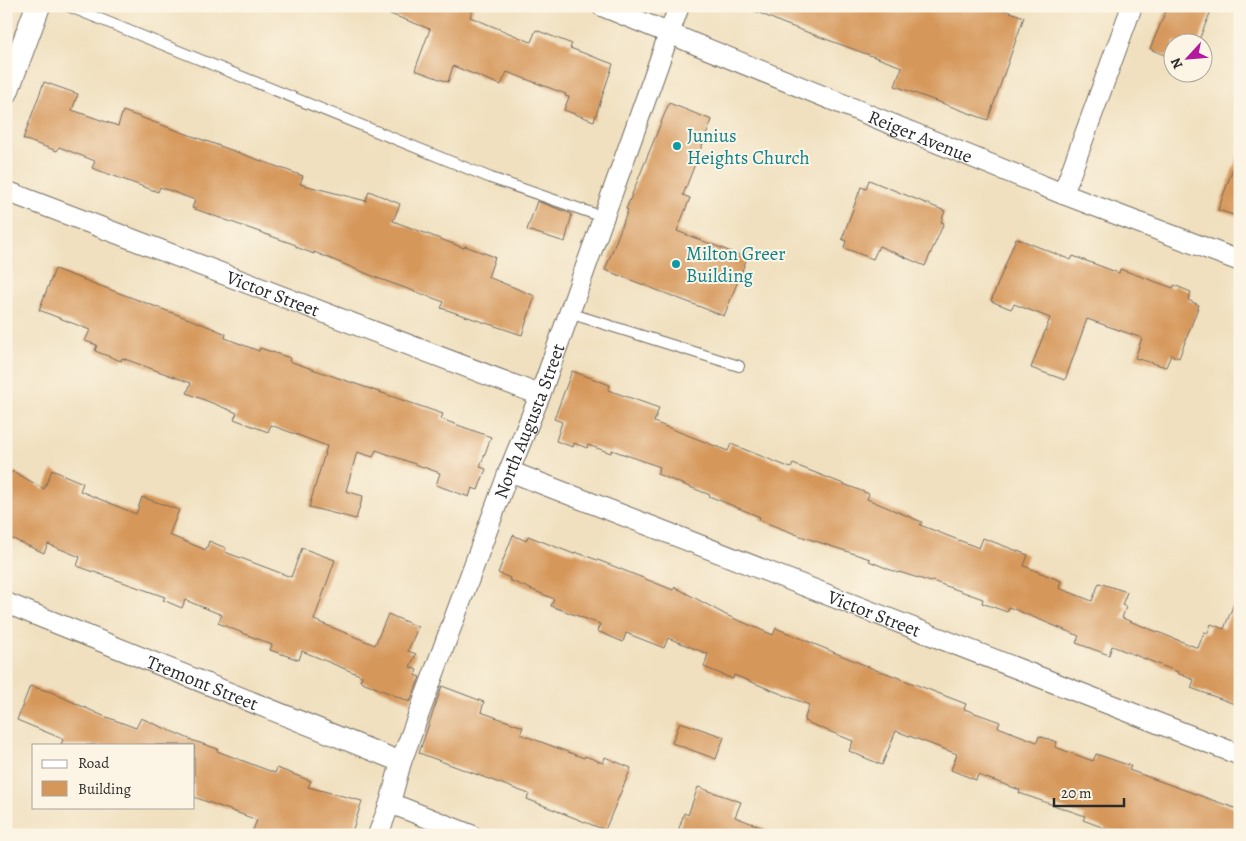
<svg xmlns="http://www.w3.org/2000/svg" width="1246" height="841" viewBox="0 0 1246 841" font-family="Alegreya,serif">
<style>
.building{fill:#d6975a}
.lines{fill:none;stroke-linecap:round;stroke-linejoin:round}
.service-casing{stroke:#706a5f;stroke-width:12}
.minor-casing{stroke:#706a5f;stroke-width:22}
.tertiary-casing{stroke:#706a5f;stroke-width:26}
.service{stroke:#fff;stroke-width:10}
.minor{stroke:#fff;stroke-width:20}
.tertiary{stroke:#fff;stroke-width:24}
.culture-dot{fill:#0f9aa8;stroke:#fcf5e5;stroke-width:2}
.labels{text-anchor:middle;stroke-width:4;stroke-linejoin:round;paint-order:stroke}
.culture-label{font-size:19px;fill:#0d838f;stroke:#fcf5e5;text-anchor:start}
.street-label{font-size:19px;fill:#2b2b2b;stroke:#fcf5e5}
</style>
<rect width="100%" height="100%" fill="#fcf5e5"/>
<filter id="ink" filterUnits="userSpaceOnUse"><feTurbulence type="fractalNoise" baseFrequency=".02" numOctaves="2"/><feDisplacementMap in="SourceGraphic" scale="10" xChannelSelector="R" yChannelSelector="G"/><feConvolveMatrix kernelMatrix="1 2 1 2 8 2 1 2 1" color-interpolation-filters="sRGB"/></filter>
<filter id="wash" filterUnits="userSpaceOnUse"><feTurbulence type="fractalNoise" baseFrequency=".0096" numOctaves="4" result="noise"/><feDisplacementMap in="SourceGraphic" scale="20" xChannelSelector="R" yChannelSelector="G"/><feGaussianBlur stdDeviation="1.12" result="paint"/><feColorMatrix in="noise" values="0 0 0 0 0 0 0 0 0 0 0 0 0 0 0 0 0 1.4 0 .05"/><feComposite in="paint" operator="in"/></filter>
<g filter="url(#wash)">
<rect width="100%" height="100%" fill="#f0e0bf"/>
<g id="blocks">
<path class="building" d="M375,6h99l-4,11 61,25 5,-12 36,14 -2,4 43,16 -19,57 -30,-11 5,-13 -4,-1 1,-2 -59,-22 -6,13 -48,-19 -5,16 -33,-12 15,-41 -56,-21z
M744,6h249l31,11 -36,103 -93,-34 7,-19 -120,-44z
M1168,6h45l-15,36h-24v17l-24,-10z
M44,82l34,12 -6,16 46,16 5,-15 180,65 -3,8 66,17 3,-10 31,13 -7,17 71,27 1,-2 30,11 -7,20 47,19 -13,39 -81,-27 3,-6 -64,-23 -66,-27v2l-18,-7v-2l-104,-37 3,-8 -35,-13 -2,5 -66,-24 3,-7 -36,-14 -2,4 -34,-12z
M669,103l43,17 -29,75 7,3 -13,33 70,27 -23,58 -119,-46 23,-60 -2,-1z
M1237,157l3,1v59l-22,-7z
M869,180l76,31 -4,11 3,1 -19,43 -46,-20 -6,13 -29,-11 2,-7 -4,-2 19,-52 5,2z
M537,201l35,13 -7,28 -38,-12z
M1016,238l55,22 2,-4 46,17 1,-4 53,19 1,-3 17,7 -3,8 11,5 -20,53 -8,-3 -5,12 -31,-9 7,-20 -55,-19 -22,61 -34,-12 19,-50 -36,-14 -3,5 -20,-8z
M55,269l150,56 21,9 -1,4 34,13 1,-3 30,10 -1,3 154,53 -2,5 50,18 -11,30 6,2 -8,21 -6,-2 -3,9 -33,-12 4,-12 -64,-23 -3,7 -16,-5 -11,39 17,5 -7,23 -47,-12 18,-61 -56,-21 -3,7 -34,-13 3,-6 -50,-20 4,-10 -69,-25 -1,3 -26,-10 2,-6 -12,-4 5,-11 -51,-20z
M572,371l38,14 -2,5 51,18 -5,14 74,29 3,-7 60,24 2,-4 76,30 -2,5 55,23 -2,3 59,23 4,-10 45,17 -4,11 37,15 -2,7 33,13 7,-18 28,9 -5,13 4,2 -4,11 76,30 6,-16 4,1 3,-9 13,5 14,-36h2v113l-49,-18 3,-8 -17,-7 1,-1 -66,-26 -3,9 -33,-12 3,-7 -70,-29 -2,5 -25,-9 1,-4 -51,-18 -1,1 -32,-10 -1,1 -29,-12 1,-2 -67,-22 -44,-17 1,-3 -51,-21 1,-1 -53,-21 3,-7 -48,-17 -1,3 -23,-8 -1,3 -13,-5 -1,4 -17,-6 6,-19 -8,-3z
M52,470l31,13 -3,8 56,23 6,-17 37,13 -10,25 37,15 3,-9 17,7 -1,4 66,25 11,-29 33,12 -21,60 61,25 13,-31 30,13 -10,24 8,3 -6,13 7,3 -2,5 5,2 -10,25 -50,-21 2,-5 -60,-25 -3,9 -29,-10 2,-5 -54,-22 4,-8 -37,-15 -3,8 -19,-8 2,-3 -88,-31 3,-9 -32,-13 -4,9 -38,-17v-65l6,2 1,-2 31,18z
M513,535l13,6 2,-5 46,18 1,-2 28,10 70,28 2,-3 51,28 47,20 3,-7 105,44v-1l85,33 -2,5 36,13 -2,5 39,15 2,-6 18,6 -2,5 38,14 3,-7 35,12 -2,4 111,40v25h-117l-40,-15 2,-4 -66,-23 1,-3 -42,-15 -2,5 -25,-10 6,-16 -61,-23 -14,34 -33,-14 4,-10 -49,-20 5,-16 -75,-30 -1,4 -29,-12 4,-13 -40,-16 -4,10 -38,-15 -3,9 -26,-11 3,-7 -49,-18 3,-7 -45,-19 1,-2 -12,-5z
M30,686l21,6 50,23 35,13 5,-10 53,23 24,8 -1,2 58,22 2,-5 34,13 -3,6 54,14 -11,34h-100l6,-15 -63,-23v-52h-133l2,-6 -46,-19z
M442,686l42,16 -3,10 42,15 -3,7 64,24 1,-2 18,7 2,-6 26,11 -26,62 -78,-31 2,-5 -110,-41z
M680,722l44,15 -8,22 -44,-16z
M698,787l43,15 -6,15 42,16v2h-100l7,-22 4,2z"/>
</g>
</g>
<g filter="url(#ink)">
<use href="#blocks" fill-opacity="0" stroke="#706a5f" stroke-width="1"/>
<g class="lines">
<g class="service-casing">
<path id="service" d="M68,6l423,172 112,39
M569,313l170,53"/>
</g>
<g class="minor-casing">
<g id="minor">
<path id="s1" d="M602,6l461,188 177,67"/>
<path id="s2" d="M6,191l534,204"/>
<path d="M1063,194l69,-188"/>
<path id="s3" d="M509,471l731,284"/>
<path id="s4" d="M6,603l395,159"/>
<path d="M390,803l81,32"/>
<path id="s5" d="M378,835l12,-32 11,-41 108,-291 31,-76 139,-389"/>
</g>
</g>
<g class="tertiary-casing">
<path id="tertiary" d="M6,92l32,-86"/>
</g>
<use href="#service" class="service"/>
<use href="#minor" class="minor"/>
<use href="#tertiary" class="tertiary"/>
</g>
</g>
<g class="culture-dot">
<circle cx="677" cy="146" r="5"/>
<circle cx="676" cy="264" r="5"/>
</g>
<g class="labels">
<g class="culture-label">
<text x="687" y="142">Junius<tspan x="687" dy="22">Heights Church</tspan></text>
<text x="686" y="260">Milton Greer<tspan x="686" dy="22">Building</tspan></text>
</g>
<g class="street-label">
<text dy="7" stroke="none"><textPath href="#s1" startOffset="344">Reiger Avenue</textPath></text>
<text dy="7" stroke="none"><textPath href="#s2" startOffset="286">Victor Street</textPath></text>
<text dy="7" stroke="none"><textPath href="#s5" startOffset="441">North Augusta Street</textPath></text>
<text dy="7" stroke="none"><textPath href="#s3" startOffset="392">Victor Street</textPath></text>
<text dy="7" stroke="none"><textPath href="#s4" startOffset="212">Tremont Street</textPath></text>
</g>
</g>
<rect width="1246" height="841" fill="none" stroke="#fcf5e5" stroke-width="25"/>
<rect x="32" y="744" width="162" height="65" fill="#fcf5e5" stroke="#a8a49b"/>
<rect x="42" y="760" width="25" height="8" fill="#ffffff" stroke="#a8a49b"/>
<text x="78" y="768" font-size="15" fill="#2b2b2b">Road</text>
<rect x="42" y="781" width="25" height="15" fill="#d6975a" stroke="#a8a49b"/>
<text x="78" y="794" font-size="15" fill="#2b2b2b">Building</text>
<g transform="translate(1188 58) rotate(244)"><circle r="24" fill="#fcf5e5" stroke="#a8a49b"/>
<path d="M0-4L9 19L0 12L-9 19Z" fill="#b5179e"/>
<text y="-8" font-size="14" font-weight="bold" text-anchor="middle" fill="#2b2b2b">N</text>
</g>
<path d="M1054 798v8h70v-8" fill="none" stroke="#2b2b2b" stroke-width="2.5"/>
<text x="1061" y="798" font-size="15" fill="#2b2b2b" stroke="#fcf5e5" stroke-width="4" paint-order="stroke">20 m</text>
</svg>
